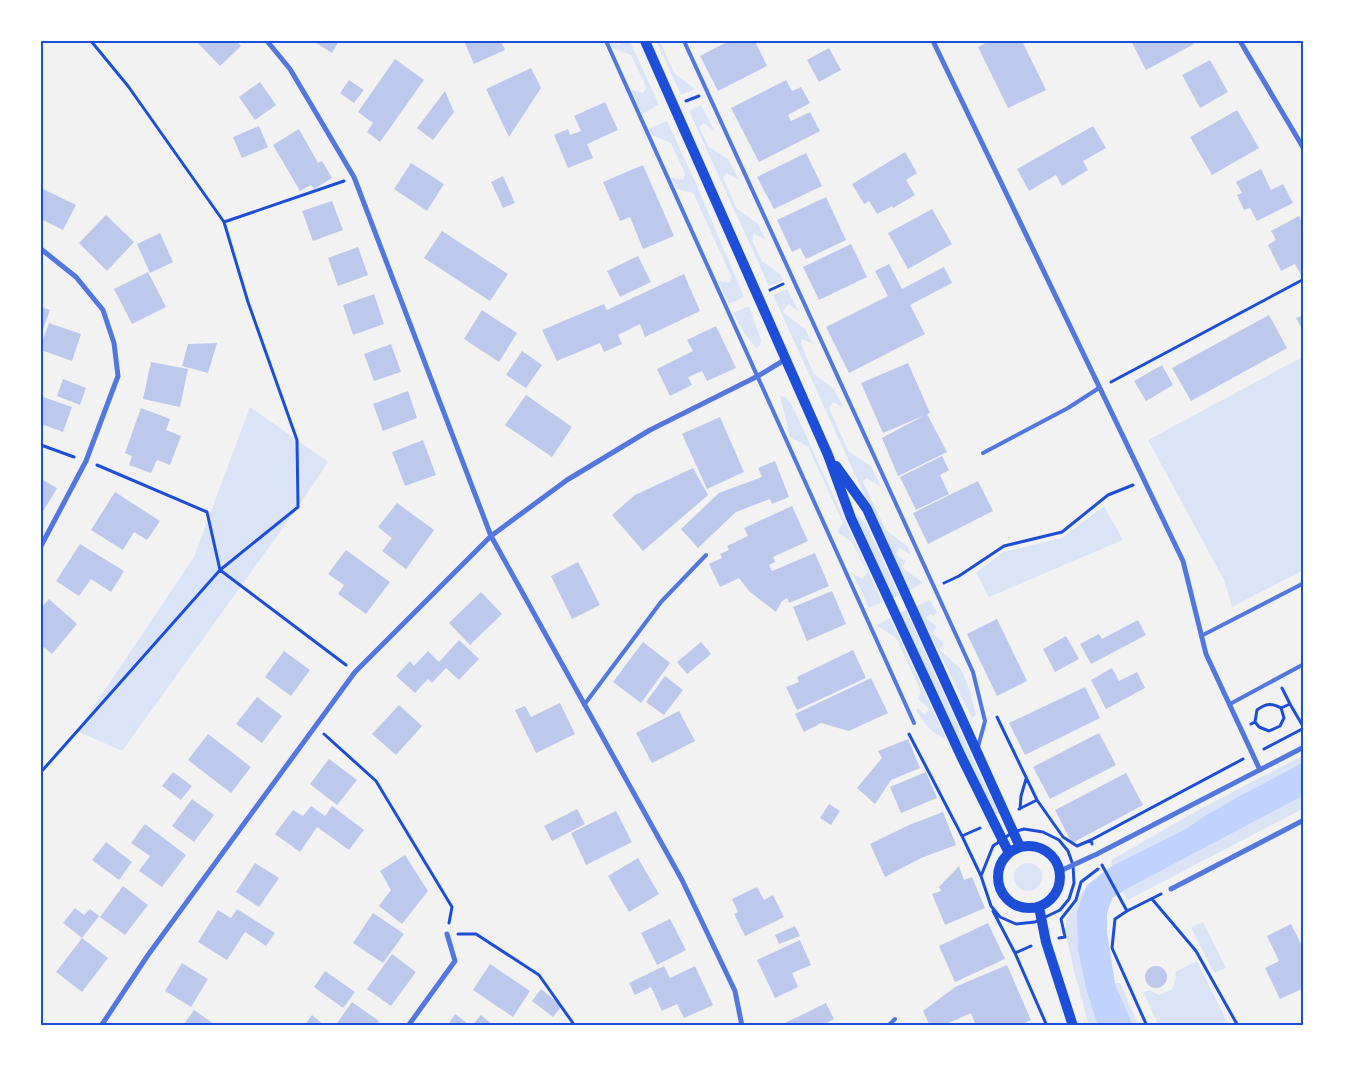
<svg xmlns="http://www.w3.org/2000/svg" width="1345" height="1067" viewBox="0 0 1345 1067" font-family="'Work Sans',sans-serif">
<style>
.green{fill:#dbe4f7}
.water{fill:#bfd3fe}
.building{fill:#bdc9ec}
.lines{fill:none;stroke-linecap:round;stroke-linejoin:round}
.path{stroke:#1d4ed8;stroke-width:3}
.service{stroke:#5277de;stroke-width:4}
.minor{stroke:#5277de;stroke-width:5}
.secondary{stroke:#1d4ed8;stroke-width:10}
.neatline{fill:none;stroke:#1d4ed8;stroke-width:2}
</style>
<rect width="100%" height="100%" fill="#f2f2f2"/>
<path class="green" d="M608,41l12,4 2,-4h8l29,64 -17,9 -12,-25 13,4 3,-6 -15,-32 -19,-7z
M656,41h4l14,32 21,16 -14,6z
M701,105l14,27 -11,-9 -5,4 10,20 19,12 11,21 -13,-7 -3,5 14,31 20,14 9,17 -12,-6 -2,6 10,21 18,13 3,6 -14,6 -80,-175z
M667,121l31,67 46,109 -15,7 -11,-23 12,2 1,-7 -38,-83 -16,-4 -7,-12 13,3 2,-6 -14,-31 -19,-8 -4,-6z
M787,289l12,23 -11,-8 -5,8 22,17 8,15 -11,-5 -1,5 13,30 20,15 10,19 -11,-6 -4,6 20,44 22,14 10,21 -15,-9 -3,4 23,48 22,17 3,8 -11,-7 -4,6 10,7 -4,6 21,16 -15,8 -135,-296z
M749,306l12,34 -1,6 -4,2 -13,-17 -10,-18z
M1304,356v214l-72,37 -8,-27 -76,-140z
M780,396l6,1 7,10 89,195 -13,6 -17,-35 11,6 4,-7 -15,-30 -15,-10 6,-9 -35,-76 -18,-10z
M250,407l78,55 -30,45 -176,244 -45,-20 117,-174z
M1104,506l19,34 -134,57 -13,-24 27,-21 59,-14z
M858,515l8,9 33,71 -6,3 -37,-82z
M930,600l7,12 -3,4 -4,-2 -4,4 11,9 -5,6 12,10 -4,7 21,19 8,19 7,27 -4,3 -56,-112z
M906,610l75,167 18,36 -6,2 -93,-202z
M890,618l56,121c-13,-3 -23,-18 -30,-29l2,-2 7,7 4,-6 -11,-10 3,-8 -25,-53 -20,-13z
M1304,755v53l-176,92 -5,-9 -3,3 -13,-25 5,-3 -1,-6 89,-51z
M1014 877a14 14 0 1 1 28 0a14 14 0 1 1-28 0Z
M1102,872l13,24c-17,15 -3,67 0,87h5l19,43h-50l-15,-55 -8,-37v-15l11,-16 5,-11z
M1203,922l23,46 -12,5 -23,-46z
M1197,961l32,65h-70l-16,-34 6,-2 10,5 13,-6 4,-11 -1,-6z"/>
<path class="water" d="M1304,762v33l-176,93 -16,10 -5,16v18l8,52 18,42h-35l-11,-34 -9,-42 -1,-38 10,-27 25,-19 76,-38 15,-11 33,-19z"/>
<path class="building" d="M196,41h41l4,5 -21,20z
M313,41h26l-7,12z
M464,41h37l4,9 -31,14z
M729,41h26l12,25 -49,25 -18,-35z
M989,41h33l24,49 -38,18 -30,-61z
M1131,41h62l1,3 -48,26z
M829,48l12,22 -22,12 -12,-22z
M395,59l29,21 -44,62 -13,-10 6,-9 -15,-11z
M1210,60l18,32 -28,16 -18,-33z
M531,68l10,20 -32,49 -23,-48z
M349,80l15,10 -10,13 -14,-10z
M786,80l6,11 9,-4 9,16 -22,12 3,6 19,-9 10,19 -61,31 -28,-54z
M260,82l16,23 -21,15 -16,-23z
M445,91l9,21 -21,28 -16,-12z
M605,102l13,28 -31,14 6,14 -25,10 -14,-33 14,-6 2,6 11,-4 -7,-15z
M1237,110l22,38 -47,27 -22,-38z
M259,126l9,21 -26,11 -9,-21z
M1093,126l13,22 -23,13 5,9 -26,16 -6,-11 -27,16 -12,-22z
M299,129l19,34 4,-2 10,17 -18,11 -3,-4 -11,6 -27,-46z
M905,152l12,21 -11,7 9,15 -22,13 -1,-2 -15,8 -8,-13 -5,3 -12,-20z
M806,153l16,33 -48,23 -17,-32z
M411,163l33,21 -17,27 -33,-22z
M643,165l31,71 -31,13 -13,-32 -10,4 -17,-39z
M1261,169l10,21 12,-6 10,19 -36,18 -7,-13 -6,2 -7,-15 5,-2 -6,-11z
M503,176l12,27 -12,5 -12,-26z
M41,188l35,17 -13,25 -22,-11z
M826,197l20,43 -40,19 -6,-11 -8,4 -15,-32z
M332,201l11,29 -30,11 -11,-30z
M932,209l20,35 -44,25 -20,-36z
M106,215l28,27 -27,29 -28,-28z
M1299,216l5,10v55l-9,-17 -14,7 -13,-26 8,-5 -5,-9z
M442,231l66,43 -18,27 -66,-43z
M160,233l13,29 -23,11 -13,-29z
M851,244l16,33 -48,23 -16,-33z
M358,247l10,28 -30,11 -10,-28z
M638,256l13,26 -31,15 -13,-26z
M889,264l13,25 42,-22 8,16 -42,22 15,29 -76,39 -23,-46 62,-31 -13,-25z
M148,272l18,35 -34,17 -18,-35z
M684,274l16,37 -55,26 -5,-13 -22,11 4,9 -18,8 -4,-9 -43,18 -15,-31 62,-26 3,6z
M374,294l10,30 -31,11 -10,-30z
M41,307l9,3 -7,19 -2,-1z
M482,310l35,23 -18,29 -35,-23z
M1269,315l18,33 -96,53 -19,-33z
M1304,315v17l-8,-14z
M49,323l32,11 -9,27 -31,-11v-5z
M716,326l20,42 -29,13 -5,-10 -14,6 4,8 -22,11 -13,-27 36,-18 -6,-11z
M217,343l-9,30 -26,-7 6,-22z
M391,344l10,28 -27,9 -10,-27z
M522,351l20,14 -16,23 -20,-13z
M151,362l37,7 -8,38 -37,-8z
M908,363l22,50 -47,20 -22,-50z
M1162,365l11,20 -27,16 -12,-20z
M63,379l23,9 -6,17 -23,-9z
M408,391l9,27 -34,13 -10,-27z
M526,395l46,32 -20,30 -47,-32z
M43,397l29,10 -9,25 -22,-8v-21z
M141,408l29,11 -4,11 15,6 -11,29 -13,-5 -6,13 -22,-8 3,-9 -7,-3z
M927,414l20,38 -49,24 -16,-38z
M720,417l24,55 -37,17 -25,-55z
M423,440l13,35 -31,11 -13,-34z
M942,456l7,14 -9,5 9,19 -33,16 -16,-33z
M775,461l14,36 -17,7 -2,-5 -34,13 -38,36 -17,-19 38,-36 43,-16 -4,-9z
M693,468l15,27 -65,56 -31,-36 23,-20z
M41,479l16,9 -16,27z
M978,481l15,30 -65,33 -15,-31z
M115,492l45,29 -13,19 -13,-8 -11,18 -32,-20z
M397,503l37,27 -28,39 -24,-18 10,-13 -14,-11z
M792,506l16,35 -35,16 2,5 -6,3 3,6 43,-18 14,33 -40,17 -2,-5 -5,3 -6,11 -27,-21 -10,-13 -19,9 -11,-23 13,-6 -2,-4 9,-4 -2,-4 21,-10 -4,-8z
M80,544l44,27 -13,21 -20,-13 -12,17 -23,-15z
M346,550l44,32 -24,32 -28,-20 6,-9 -16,-11z
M578,562l22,43 -28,14 -21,-43z
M832,591l14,33 -39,17 -14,-34z
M481,592l21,22 -32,31 -21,-22z
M49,599l28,25 -25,30 -11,-9v-37z
M997,619l30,62 -30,15 -30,-62z
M1138,620l8,15 -55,29 -11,-20 19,-10 3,5z
M1066,636l13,23 -24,13 -12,-23z
M459,640l20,19 -20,21 -13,-12 -14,15 -4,-4 -13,14 -19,-17 14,-15 4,5 14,-15 11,11z
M643,642l27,21 -29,40 -28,-21z
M701,642l10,12 -24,20 -10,-12z
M853,650l13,28 -69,32 -11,-23 13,-5 -2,-5z
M284,651l26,19 -19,26 -26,-19z
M1112,668l7,13 18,-9 8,16 -39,21 -15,-29z
M665,676l18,14 -19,25 -18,-13z
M871,678l17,35 -39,18 -28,-8 -17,9 -9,-18z
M1085,687l15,31 -75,37 -16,-32z
M257,697l25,19 -20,27 -26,-19z
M560,703l15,31 -39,19 -21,-43 10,-4 6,11z
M399,705l23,21 -26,29 -24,-21z
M679,711l16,30 -43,22 -16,-30z
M1099,733l17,32 -66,34 -17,-32z
M208,734l43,33 -20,26 -43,-33z
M908,739l12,29 -29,12 -16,24 -18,-16 25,-30 -4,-7z
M329,759l28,21 -20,25 -27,-21z
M173,772l19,14 -11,14 -19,-14z
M926,772l11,26 -36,15 -11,-26z
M1126,773l17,32 -71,38 -17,-33z
M192,799l22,16 -20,27 -22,-16z
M829,804l11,7 -9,14 -11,-7z
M311,806l14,10 7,-10 32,24 -15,20 -32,-23 -17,25 -25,-18 18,-24 10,6z
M577,809l8,15 -33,17 -8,-15z
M616,811l16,31 -46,23 -15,-32z
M943,812l13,33 -35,13 -36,19 -15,-33 39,-19z
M145,824l41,31 -24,32 -23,-16 11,-15 -19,-13z
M106,842l26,20 -13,18 -27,-20z
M405,855l23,36 -26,33 -23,-18 12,-16 -11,-19z
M638,858l21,36 -30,18 -21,-36z
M255,863l24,15 -20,29 -23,-15z
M959,866l5,14 8,-3 13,31 -40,17 -13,-31 9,-3 -2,-4z
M123,886l25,19 -23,30 -25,-18z
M757,887l7,13 9,-5 11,22 -39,19 -11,-22 4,-2 -6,-13z
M75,908l9,7 6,-6 9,7 -17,22 -19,-15z
M237,909l38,24 -9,13 -21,-14 -18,28 -29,-18 20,-32 13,8z
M373,913l31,21 -21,29 -30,-20z
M670,919l16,31 -29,15 -16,-32z
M988,923l17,36 -50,23 -16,-36z
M1291,924l13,26v38l-24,11 -15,-31 14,-7 -12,-25z
M795,926l5,10 -21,8 -4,-9z
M82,938l26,20 -26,34 -26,-20z
M800,940l11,25 -19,8 6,14 -23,11 -18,-38z
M392,954l24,18 -25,34 -24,-17z
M182,963l26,16 -17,28 -26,-16z
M490,964l40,27 -17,26 -40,-27z
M1007,965l24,55 -13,6h-42l-5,-13 -29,13h-12l-7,-15 32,-24z
M664,966l6,12 25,-12 18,39 -29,13 -7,-14 -15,7 -11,-24 -16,8 -6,-12z
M1145 977a11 11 0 1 1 22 0a11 11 0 1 1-22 0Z
M325,971l30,21 -12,16 -29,-21z
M541,989l21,17 -9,11 -21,-16z
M352,1002l27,19 -3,5h-41z
M826,1003l8,16 -9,5 1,2h-47z
M194,1010l23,16h-30l-3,-2z
M455,1014l16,12h-24z
M312,1015l13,11h-21z
M481,1015l13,11h-17l-3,-3z"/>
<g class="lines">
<path class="path" d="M91,41l37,45 96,136 24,80 49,138 1,67 -78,63 126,95
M686,101l13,-5
M224,222l120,-41
M770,290l13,-6
M1111,382l193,-103
M41,445l33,12
M944,583l15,-7 45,-30 58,-14 46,-37 25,-10
M1282,688l8,16
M1281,708l9,-4 14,24
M997,717l40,83
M1251,724l4,-2 4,5 10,4 11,-5 4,-8 -3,-10c-9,-5 -15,-5 -24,2l-2,12
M324,734l52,47 76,126 -3,16
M909,734l53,102 19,40
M1264,749l40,-21
M41,772l179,-202 -13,-58 -110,-47
M1019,809l18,-9 26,37 14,9 14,-6
M1020,809l1,-13 5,-17
M1024,829l19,3 16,8 9,11 5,14 1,18 -5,16 -9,11 -25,12 -19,2 -16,-7 -9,-11 -10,-30 12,-30 20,-14z
M962,836l18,-8
M1092,844l-1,-4 152,-81
M1102,865l25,46
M1152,899l44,52 42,75
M993,911l22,42 32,73
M458,934h18l63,41 36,51
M1059,938l6,-1 -4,-18 15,-19 5,-18 17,-13
M1015,953l16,-7
M1147,1026l-35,-78 3,-29 12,-8 34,-17"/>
<path class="service" d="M606,41l308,682
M684,41l289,631 12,49 -7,26
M983,453l85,-45 31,-20
M1201,636l101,-52 2,5
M1230,704l74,-40
M584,705l77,-103 45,-47
M888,1026l7,-7"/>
<path class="minor" d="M267,41l23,28 64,108 137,359 191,344 53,111 7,35
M933,41l250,520 23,93 54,116
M1240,41l64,108
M41,249l35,28 27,33 11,33 4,33 -32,85 -45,85
M1060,871l37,-17 207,-107
M1171,889l133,-69
M101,1026l47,-71 207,-283 136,-136 76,-56 83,-50 108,-54 28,-17
M408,1026l47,-65 -8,-27"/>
<path class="secondary" d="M645,41l183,414 23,63 110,238 48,97
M836,466l31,43 153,338
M998 877a31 31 0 1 1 62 0a31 31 0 1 1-62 0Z
M1039,907l7,35 27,84"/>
</g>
<rect width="1345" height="1067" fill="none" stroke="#ffffff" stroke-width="85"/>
<rect x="42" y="42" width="1260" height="982" class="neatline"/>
</svg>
